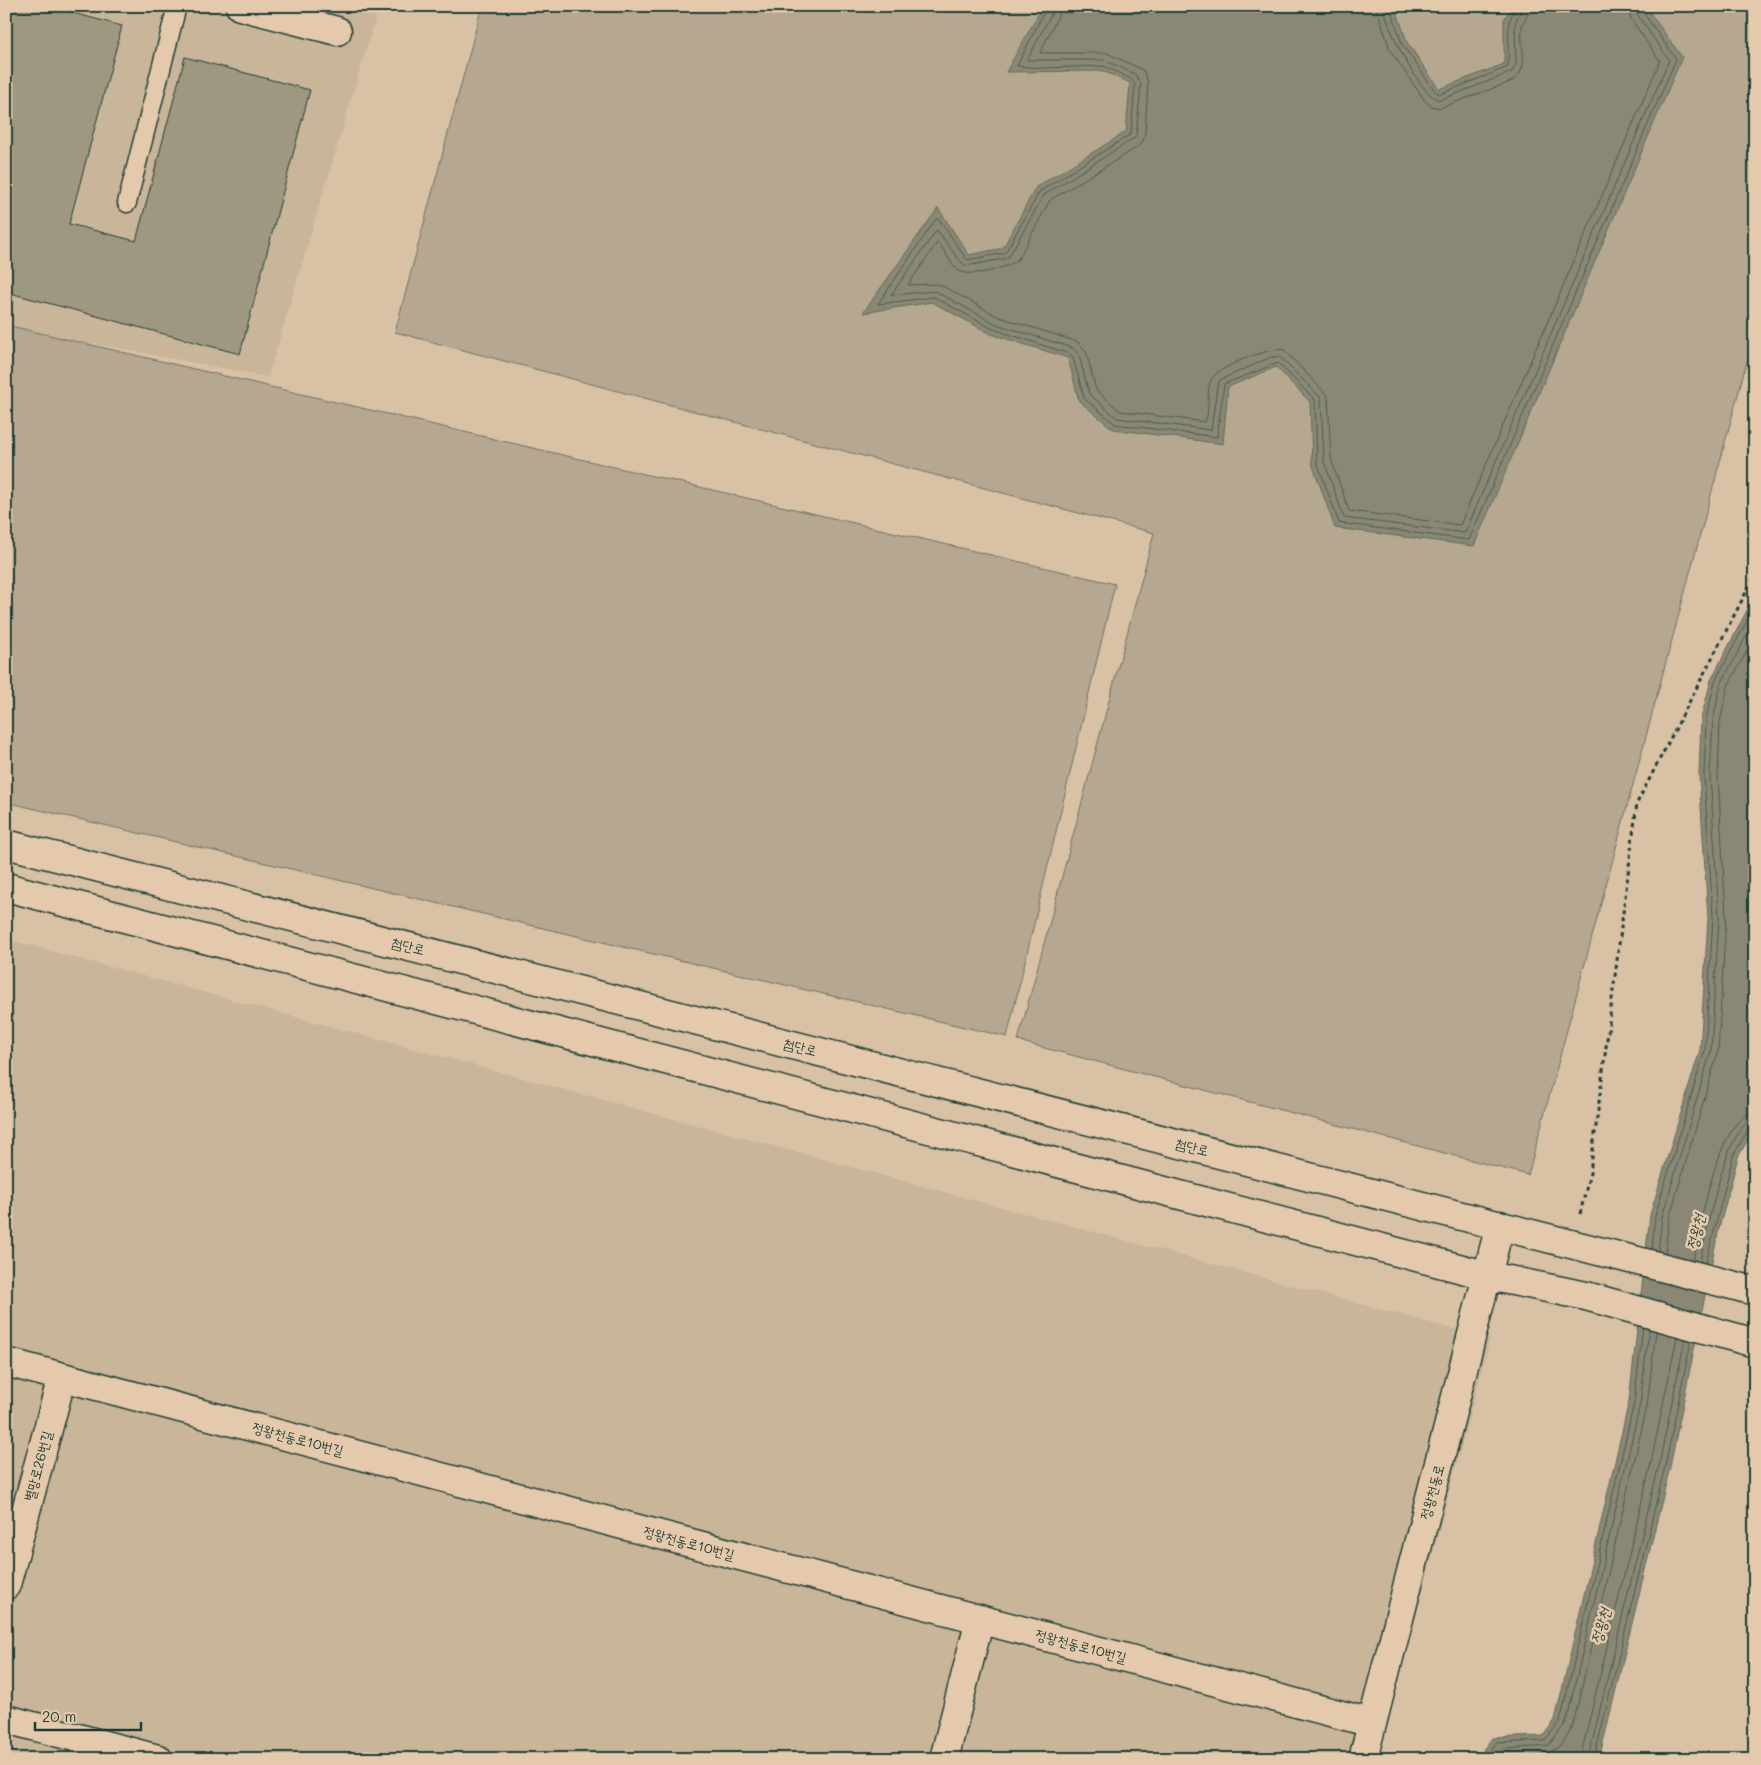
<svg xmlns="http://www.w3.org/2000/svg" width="1761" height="1765" viewBox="0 0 1761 1765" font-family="Mali,'Poor Story',sans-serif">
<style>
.built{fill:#c8b59a}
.green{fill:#b6a890;stroke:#6a7262}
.water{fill:#8a8875;stroke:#5f6a5b}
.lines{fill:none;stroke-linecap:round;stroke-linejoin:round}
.shore{stroke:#4a5b4e;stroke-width:1}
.building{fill:#9f9881;stroke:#1f3d34}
.lane-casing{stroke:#1f3d34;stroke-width:21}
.street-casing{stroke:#1f3d34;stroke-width:31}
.secondary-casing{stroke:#1f3d34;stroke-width:31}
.path{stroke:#1f3d34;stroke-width:3;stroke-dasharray:4 4;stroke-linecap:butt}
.lane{stroke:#e5c9ac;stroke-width:18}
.street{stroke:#e5c9ac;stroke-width:28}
.secondary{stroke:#e5c9ac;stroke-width:28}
.labels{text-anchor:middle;stroke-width:5;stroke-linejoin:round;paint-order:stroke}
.street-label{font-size:14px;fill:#1f3d34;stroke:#e5c9ac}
.water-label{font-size:15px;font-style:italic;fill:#2a443a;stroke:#e5c9ac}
</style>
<rect width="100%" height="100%" fill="#d9c1a5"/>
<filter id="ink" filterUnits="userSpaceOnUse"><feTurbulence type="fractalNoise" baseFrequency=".02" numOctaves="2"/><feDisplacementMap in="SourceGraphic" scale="10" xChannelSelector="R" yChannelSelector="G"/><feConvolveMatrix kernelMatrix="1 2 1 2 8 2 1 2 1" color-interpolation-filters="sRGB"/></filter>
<g filter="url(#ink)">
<path class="built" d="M6,6h373l-111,371 -262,-50z
M6,939l1484,400 -112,420h-1372z"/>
<path class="green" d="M482,6h1273v325l-227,844 -510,-134 136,-508 -759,-201z
M6,325l1109,259 -108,453 -1001,-235z"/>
<path class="water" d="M1043,6h352l12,36 32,47 65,-25v-45l9,-13h132l37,51 -208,489 -139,-18 -23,-65 -2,-61 -34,-35 -48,20 -5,57 -110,-15 -34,-28 -11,-43 -77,-24 -59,-32 -69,11 75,-105 31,47 34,-7 33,-61 90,-55 4,-49 -27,-12 -97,1z
M1755,595v532l-17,30 -20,75 -48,235 -71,292h-105l-11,-9 9,-12 51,-2 12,-16 74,-319 21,-186 50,-165 8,-132 -9,-143 2,-56 10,-39z"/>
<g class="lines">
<path class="shore" d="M1047,6l-30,60 25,2 62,-2 27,13 4,5 -4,50 -91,57 -35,62 -38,7 -28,-41h-3l-58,85 56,-7 59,32 77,25 3,3 11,41 31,26 102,13 7,-53 54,-21 37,37 2,62 22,61 130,17 207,-481 -34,-48 -1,-5
M1053,6l-1,7 -25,47h77l31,14 6,10 -5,53 -92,58 -36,63 -42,8 -6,-5 -23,-31 -46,65 44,-4 61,33 77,24 6,7 10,39 28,24 94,12 6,-43 3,-7 51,-23h9l41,41 3,63 20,57 121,15 204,-473 -32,-46 -2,-8
M1061,6l-3,10 -18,37h67l36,17 5,13 -3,50 -2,8 -7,7 -86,52 -31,58c-8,10 -48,20 -60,13 -10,-7 -13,-22 -22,-28l-29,42 31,-1 60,33 79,25 8,9 10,39 24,21 85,11c6,-12 0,-29 6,-42 6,-13 60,-34 73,-30l44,46 3,63 18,52 111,14 200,-464 -29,-42 -4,-13
M1376,6l14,44 35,51 6,5 9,2 70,-26c24,-12 7,-39 13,-58 3,-7 7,-10 7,-18
M1384,6c1,20 37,92 56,94l72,-28 4,-8 -1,-41 8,-17
M1390,6l12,38 33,47 5,3 68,-27 1,-46 7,-15
M1652,1249l3,-33 50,-166 8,-132 -9,-143 2,-56 9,-38 40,-75
M1658,1251l4,-34 49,-166 8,-133 -9,-143 3,-55 8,-36 34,-64
M1665,1253l4,-34 49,-167 8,-134 -8,-143 2,-53 8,-36 27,-50
M1693,1260c6,-30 26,-147 62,-148
M1700,1262c6,-26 26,-141 55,-143
M1706,1263l27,-107 16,-28 6,-2
M1497,1759l-6,-10 4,-6 49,-2 16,-19 74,-319 9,-76
M1503,1759l-1,-8 2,-2 44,-3 18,-23 74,-319 9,-75
M1510,1759l3,-3c29,-1 47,1 60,-31l74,-319 9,-75
M1580,1759l71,-296 26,-126
M1588,1759l71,-294 26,-126
M1594,1759l71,-293 26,-125"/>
</g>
<path class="building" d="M14,6h33l75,20 -53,198 67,17 49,-184 125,33 -70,264 -234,-62v-256z"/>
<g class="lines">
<g class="lane-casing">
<path id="lane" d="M127,203l50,-197"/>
</g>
<g class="street-casing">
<path id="street" d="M240,6l97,25
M6,1362l1366,361
M6,1585l56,-208
M6,1719l152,40
M944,1759l36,-140"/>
</g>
<g class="secondary-casing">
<path id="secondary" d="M6,844l1749,447
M6,887l1483,389 97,20 169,47
M1363,1759l137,-534"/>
</g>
<path class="path" d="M1580,1214l10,-41 47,-370 118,-228"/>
<use href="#lane" class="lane"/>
<use href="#street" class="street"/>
<use href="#secondary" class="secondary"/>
</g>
</g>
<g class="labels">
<g class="street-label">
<text transform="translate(408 946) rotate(14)" y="5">첨단로</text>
<text transform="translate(800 1047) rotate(14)" y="5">첨단로</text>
<text transform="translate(1192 1147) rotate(14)" y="5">첨단로</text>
<text transform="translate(298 1439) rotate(15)" y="5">정왕천동로10번길</text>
<text transform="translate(38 1466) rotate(-75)" y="5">별망로26번길</text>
<text transform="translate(1432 1492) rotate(-75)" y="5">정왕천동로</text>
<text transform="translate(689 1543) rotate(15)" y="5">정왕천동로10번길</text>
<text transform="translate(1081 1646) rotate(15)" y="5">정왕천동로10번길</text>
</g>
<g class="water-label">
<text transform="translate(1696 1232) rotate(-77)" y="5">정왕천</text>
<text transform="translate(1601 1626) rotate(-74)" y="5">정왕천</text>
</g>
</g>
<rect width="1761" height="1765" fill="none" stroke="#e5c9ac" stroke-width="25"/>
<rect x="12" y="12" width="1736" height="1740" fill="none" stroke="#1f3d34" stroke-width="2" filter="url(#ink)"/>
<path d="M35 1722v8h106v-8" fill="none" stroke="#1f3d34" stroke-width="2.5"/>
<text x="42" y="1722" font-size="15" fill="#1f3d34" stroke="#e5c9ac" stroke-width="4" paint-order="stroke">20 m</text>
</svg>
